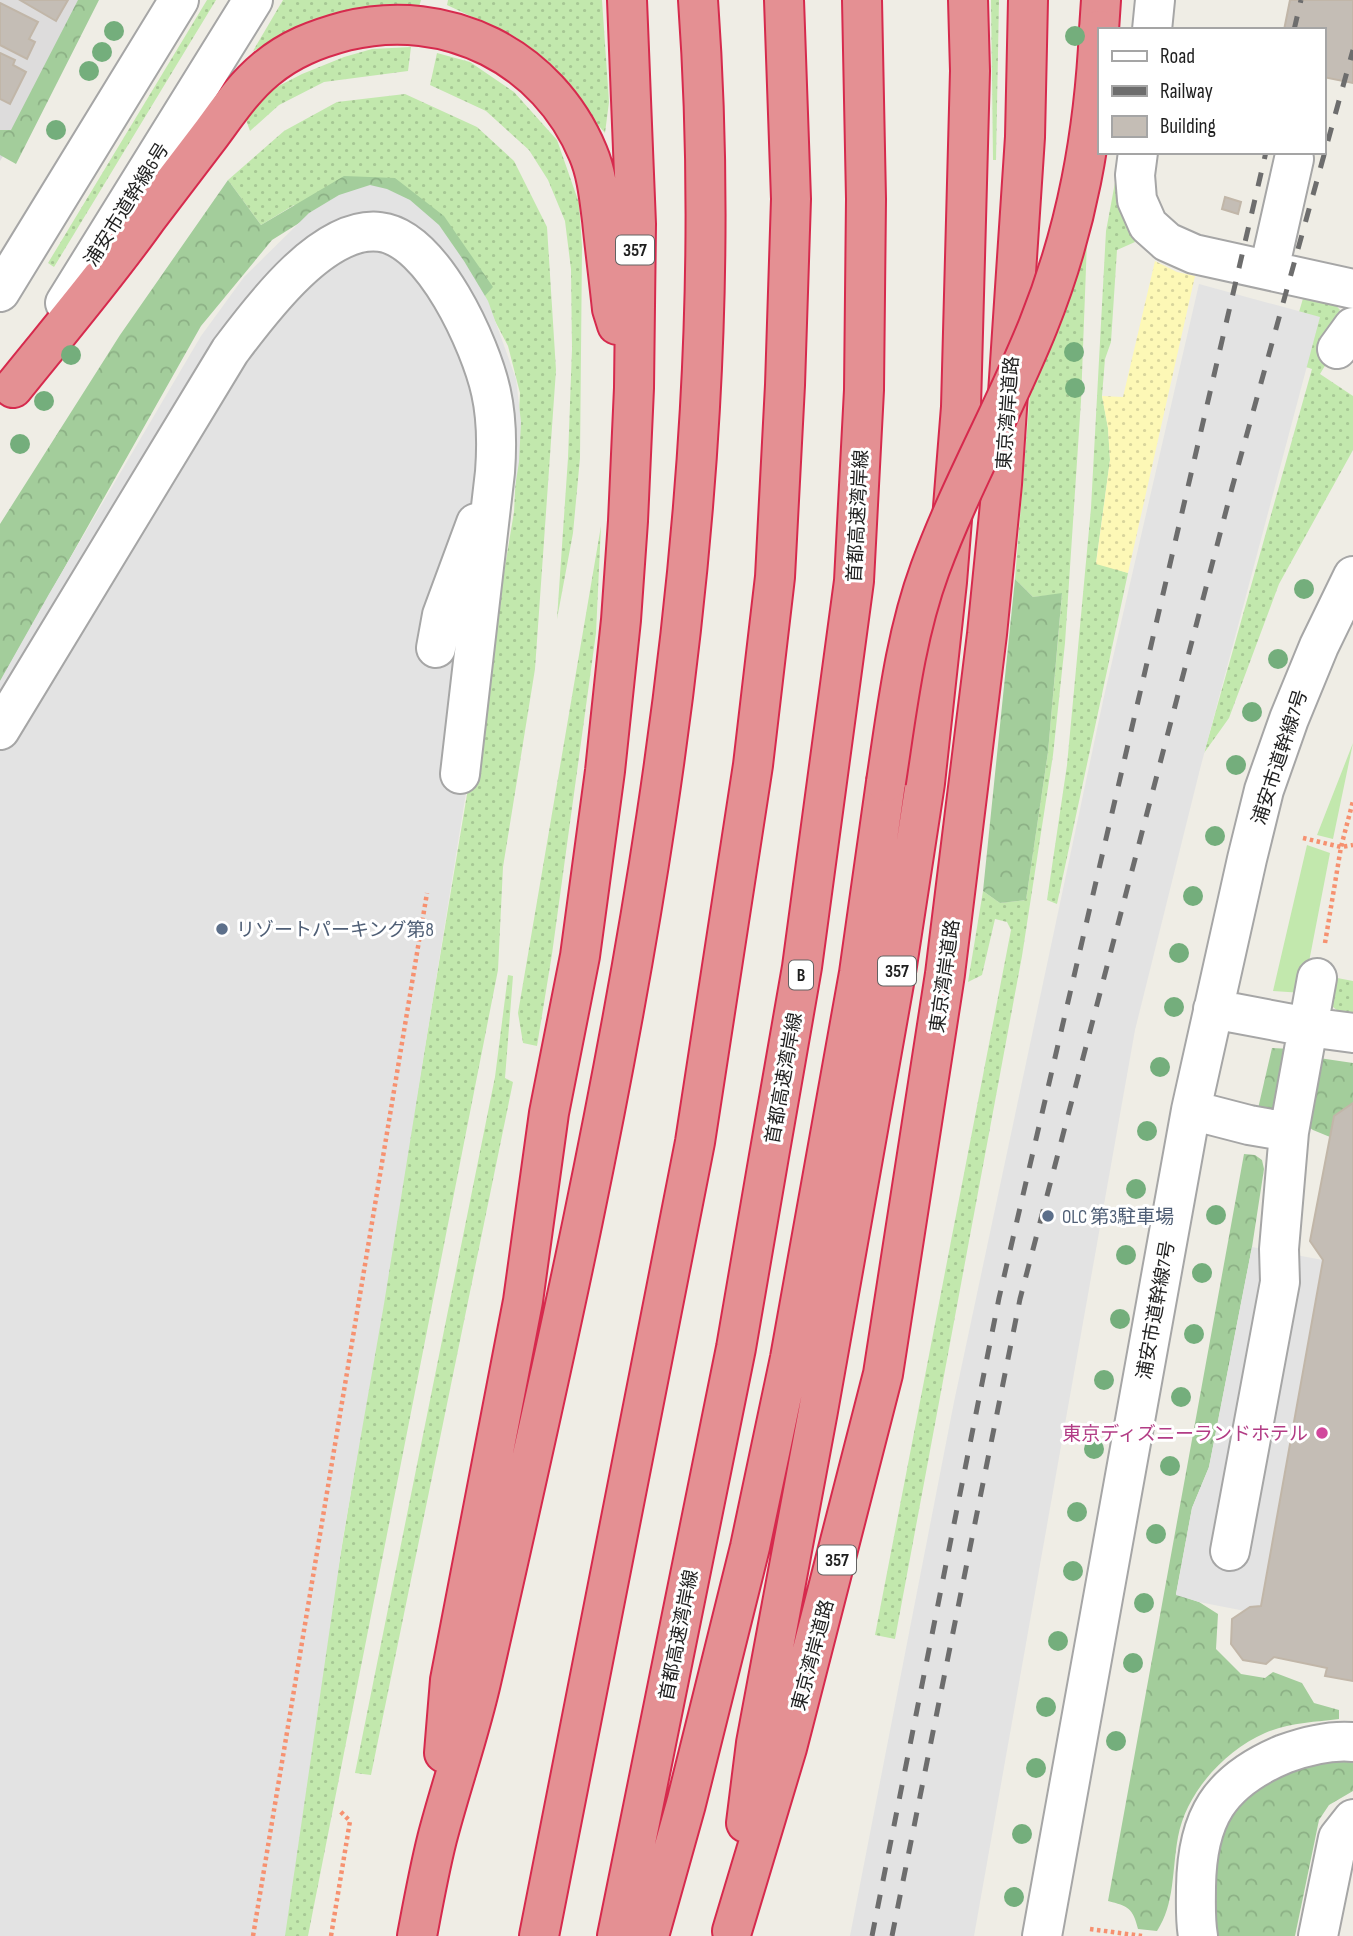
<svg xmlns="http://www.w3.org/2000/svg" width="1353" height="1936" viewBox="0 0 1353 1936" font-family="'Sofia Sans Condensed','Noto Sans JP',sans-serif">
<style>
.residential{fill:#dddcdc}
.grass{fill:url(#grass-dots)}
.forest{fill:url(#forest-crowns)}
.sand{fill:url(#sand-dots)}
.garden{fill:#c2e8ad}
.parking{fill:#e3e3e3}
.building{fill:#c4bdb5;stroke:#c1b6a8;stroke-width:2}
.lines{fill:none;stroke-linecap:round;stroke-linejoin:round}
.minor-casing{stroke:#a6a6a6;stroke-width:42}
.highway-casing{stroke:#d62a4d;stroke-width:42}
.path{stroke:#f69170;stroke-width:4.5;stroke-dasharray:3.5 3.5;stroke-linecap:butt}
.minor{stroke:#fff;stroke-width:38}
.highway{stroke:#e49093;stroke-width:38}
.rail{stroke:#6d6d6d;stroke-width:5;stroke-dasharray:14 14;stroke-linecap:butt}
.highway-bridge-casing{stroke:#d62a4d;stroke-width:42;stroke-linecap:butt}
.highway-bridge{stroke:#e49093;stroke-width:38}
.tree{fill:#74ae7c}
.service-dot{fill:#5c6f8a;stroke:#fff;stroke-width:2.5}
.hotel-dot{fill:#d1479c;stroke:#fff;stroke-width:2.5}
.labels{text-anchor:middle;stroke-width:6;stroke-linejoin:round;paint-order:stroke}
.shield{fill:#fff;stroke:#626262;stroke-width:2}
.shield-label{font-size:18px;font-weight:bold;fill:#1f1f1f}
.street-label{font-size:19px;fill:#1f1f1f;stroke:#fff}
.service-label{font-size:19px;fill:#4e5e75;stroke:#fff;text-anchor:start}
.hotel-label{font-size:19px;fill:#b23c85;stroke:#fff;text-anchor:end}
</style>
<defs>
<pattern id="grass-dots" width="8" height="8" patternUnits="userSpaceOnUse" patternTransform="scale(1.75)"><rect width="8" height="8" fill="#c2e8ad"/><path d="M2 2h.1M6 6h.1" fill="none" stroke="#a6c794" stroke-width="1.8" stroke-linecap="round"/></pattern>
<pattern id="forest-crowns" width="20" height="18" patternUnits="userSpaceOnUse" patternTransform="scale(1.75)"><rect width="20" height="18" fill="#a3cd9b"/><path d="M2 6a3 3 0 1 1 6 0M12 15a3 3 0 1 1 6 0" fill="none" stroke="#8cb085"/></pattern>
<pattern id="sand-dots" width="8" height="8" patternUnits="userSpaceOnUse" patternTransform="scale(1.75)"><rect width="8" height="8" fill="#fdf8b6"/><path d="M2 2h.1M6 6h.1" fill="none" stroke="#d8d49c" stroke-width="1.8" stroke-linecap="round"/></pattern>
</defs>
<rect width="100%" height="100%" fill="#efede5"/>
<path class="residential" d="M0,0h97l-97,161z"/>
<path class="grass" d="M207,0h9l-162,267 -6,-4z
M283,0h138l-2,7c-59,-7 -114,21 -166,44z
M448,0h154l7,102 -4,31 -63,-73 -25,-22 -70,-33z
M991,0h8l-3,160h-3z
M411,47l-3,24 -84,11 -45,23 -29,26 -5,-14 20,-24 37,-19 42,-17 28,-8z
M437,53l33,9 44,30 43,48 22,63 3,44 -2,211 -7,75 -16,86 11,-161 4,-109 -1,-80 -6,-48 -17,-41 -19,-30 -43,-39 -56,-26z
M405,94l72,33 37,34 33,66 9,143 -21,299 -32,198 -5,103 -190,966h-31l237,-1424 6,-119 -12,-47 -25,-48 -189,-93 -33,20 -33,-45 56,-49 53,-29z
M1119,161l5,51 11,30 -18,8 -6,92 -6,17 -3,37 6,32 2,32 -14,103 32,10 -71,331 -10,-4 20,-135 9,-96 15,-161 15,-277z
M1087,241l-6,160 -16,242 -12,112 -31,201 -127,683 -20,-4 136,-705 -4,-8 -12,-3 -13,56 -14,7 15,-91 17,12 26,-3 22,-148 14,-158 -29,3 -18,-18 16,-197z
M1304,295l29,7 7,8 -17,25 -3,11 12,8 -12,20 33,22v54l-74,134 -50,134 -25,35 108,-384 -6,-2 13,-49 -20,-6z
M601,526l-5,107 -44,321 -15,92 -14,-3 -5,-30z
M508,975l5,1 -8,102 8,4 -142,693 -16,-2 140,-696z
M1332,977l21,4v31l-15,-1 -10,-8z"/>
<path class="forest" d="M78,0h21l-83,164 -16,-9v-25h11z
M344,176l51,2 49,38 49,71 -10,11 -171,-83 -40,25 -71,86 -201,356v-158l120,-189 108,-155 33,45z
M1015,579l18,18 29,-4 -14,159 -22,148 -26,3 -17,-12z
M1272,1048l19,1 -13,66 -21,-2z
M1319,1058l34,5v40l-19,13 -4,21 -17,-7 -10,-7z
M1244,1154l11,1 7,5 2,9 -12,78 -43,220 -17,41 -16,86 23,8 19,12 -2,35 25,25 24,4 8,-6 29,11 12,20 25,7v9c-24,3 -51,4 -74,14 -41,18 -79,60 -87,104 -6,32 -3,67 -21,94l-19,-2c-5,-21 -10,-23 -30,-28z
M1353,1758v33l-24,14 -10,15 -24,116h-80l-5,-29 9,-85 20,-28 64,-33z"/>
<path class="sand" d="M1155,261l22,11 18,4 -67,297 -32,-9 14,-104 -2,-32 -6,-32 21,1z"/>
<path class="garden" d="M1353,743l-20,96 -16,-4z
M1307,845l23,8 -27,140 -30,-2z"/>
<path class="parking" d="M370,185l17,4 23,11 29,25 25,36 24,40 28,78 5,43 -2,40 -135,842 -41,234 -58,398h-285v-1255l49,-87 152,-258 43,-59 65,-64 30,-18z
M1199,284l121,33 -120,452 -65,261 -161,906h-124l104,-534 149,-701z
M1252,1247l71,13 -62,346 -11,1 -5,4 -46,-9 -23,-7 16,-87 17,-41z"/>
<path class="building" d="M20,0h48l-12,21z
M1290,0h63v83l-30,-6v-47h-39z
M0,3l38,19 -9,17 6,3 -8,17 -27,-14z
M0,53l15,7 -2,5 13,7 -16,32 -10,-5z
M1225,197l16,5 -3,12 -16,-5z
M1353,1103v578l-28,-5 2,-8 -53,-11 -8,7 -23,-4 -12,-16 1,-25 18,-12 11,-1 62,-346 -13,-19 24,-125z"/>
<g class="lines">
<g class="minor-casing">
<path id="minor" d="M1152,30l3,-30
M1138,152l-3,23 2,25 11,25 19,17 27,12 159,35
M1269,270l25,-111
M0,292l179,-292
M65,303l188,-303
M1337,349l16,-22
M436,648l6,-33 34,-92
M0,730l230,-379c30,-40 93,-126 150,-119 53,6 101,114 111,160 6,27 6,53 4,80l-35,302
M1213,1009l95,18 45,6
M1191,1110l58,15 40,7 -10,117 1,33 -50,269
M1289,1132l28,-154
M1042,1936l149,-826 56,-251 17,-69 25,-71 30,-73 34,-70
M1198,1936c-3,-16 -2,-33 -2,-49 1,-69 23,-106 88,-133 22,-8 46,-14 69,-12
M1318,1936l20,-98 15,-19"/>
</g>
<g class="highway-casing">
<path id="highway" d="M1099,30l2,-30
M13,388c45,-56 92,-111 134,-170 21,-28 43,-56 64,-84 17,-23 33,-47 55,-65 24,-20 50,-30 80,-38 101,-25 202,26 242,122 9,21 11,44 14,67 3,30 7,60 10,89l5,16
M444,1753l6,-73 73,-379 26,-188 31,-157 25,-185 16,-151 7,-99 6,-133 2,-164 -9,-224
M746,1823l10,-80 62,-332 78,-439 29,-189 22,-201 14,-175 9,-336 -2,-71
M732,1931l55,-183 96,-374 62,-400 42,-340 15,-150 23,-347 3,-137
M417,1936c6,-32 12,-65 20,-97 14,-54 33,-107 45,-161 124,-549 257,-1111 216,-1678
M539,1936l156,-794 58,-377 22,-188 10,-192 6,-186 -7,-199
M617,1936l119,-588 33,-192 33,-189 52,-386 10,-191 2,-191 -4,-199
M649,1936l37,-132 64,-257 40,-189 69,-385 27,-191"/>
</g>
<path class="path" d="M1303,838l38,9 12,-2
M1325,943l16,-96 12,-46
M1090,1929l52,7
M253,1936l174,-1043
M331,1936l19,-115 -10,-10"/>
<use href="#minor" class="minor"/>
<use href="#highway" class="highway"/>
<path class="rail" d="M1294,30l7,-30
M872,1936l127,-638 267,-1146
M892,1936l128,-637 212,-811 121,-438"/>
<g class="highway-bridge-casing">
<path id="highway-bridge" d="M886,782c11,-72 19,-145 44,-213 31,-84 75,-161 108,-243 39,-97 56,-192 61,-296"/>
</g>
<use href="#highway-bridge" class="highway-bridge"/>
</g>
<g class="tree">
<circle cx="114" cy="31" r="10"/>
<circle cx="1075" cy="36" r="10"/>
<circle cx="102" cy="52" r="10"/>
<circle cx="89" cy="71" r="10"/>
<circle cx="56" cy="130" r="10"/>
<circle cx="1074" cy="352" r="10"/>
<circle cx="71" cy="355" r="10"/>
<circle cx="1075" cy="388" r="10"/>
<circle cx="44" cy="401" r="10"/>
<circle cx="20" cy="444" r="10"/>
<circle cx="1304" cy="589" r="10"/>
<circle cx="1278" cy="659" r="10"/>
<circle cx="1252" cy="712" r="10"/>
<circle cx="1236" cy="765" r="10"/>
<circle cx="1215" cy="836" r="10"/>
<circle cx="1193" cy="896" r="10"/>
<circle cx="1179" cy="953" r="10"/>
<circle cx="1174" cy="1007" r="10"/>
<circle cx="1160" cy="1067" r="10"/>
<circle cx="1147" cy="1131" r="10"/>
<circle cx="1136" cy="1189" r="10"/>
<circle cx="1216" cy="1215" r="10"/>
<circle cx="1126" cy="1255" r="10"/>
<circle cx="1202" cy="1273" r="10"/>
<circle cx="1120" cy="1319" r="10"/>
<circle cx="1194" cy="1334" r="10"/>
<circle cx="1104" cy="1380" r="10"/>
<circle cx="1181" cy="1397" r="10"/>
<circle cx="1094" cy="1449" r="10"/>
<circle cx="1170" cy="1466" r="10"/>
<circle cx="1077" cy="1512" r="10"/>
<circle cx="1156" cy="1534" r="10"/>
<circle cx="1073" cy="1571" r="10"/>
<circle cx="1144" cy="1603" r="10"/>
<circle cx="1058" cy="1641" r="10"/>
<circle cx="1133" cy="1663" r="10"/>
<circle cx="1046" cy="1707" r="10"/>
<circle cx="1116" cy="1741" r="10"/>
<circle cx="1036" cy="1768" r="10"/>
<circle cx="1022" cy="1834" r="10"/>
<circle cx="1014" cy="1897" r="10"/>
</g>
<g class="service-dot">
<circle cx="222" cy="929" r="7"/>
<circle cx="1048" cy="1216" r="7"/>
</g>
<circle class="hotel-dot" cx="1322" cy="1433" r="7"/>
<g class="labels">
<g class="shield">
<rect x="616" y="235.5" width="38" height="29" rx="5"/>
<rect x="878" y="956.5" width="38" height="29" rx="5"/>
<rect x="789" y="960.5" width="24" height="29" rx="5"/>
<rect x="818" y="1545.5" width="38" height="29" rx="5"/>
</g>
<g class="shield-label">
<text x="635" y="256">357</text>
<text x="897" y="977">357</text>
<text x="801" y="981">B</text>
<text x="837" y="1566">357</text>
</g>
<g class="street-label">
<text transform="translate(126 204) rotate(-58)" y="7">浦安市道幹線6号</text>
<text transform="translate(1007 413) rotate(-86)" y="7">東京湾岸道路</text>
<text transform="translate(857 516) rotate(-87)" y="7">首都高速湾岸線</text>
<text transform="translate(1279 757) rotate(-72)" y="7">浦安市道幹線7号</text>
<text transform="translate(944 976) rotate(-82)" y="7">東京湾岸道路</text>
<text transform="translate(783 1078) rotate(-80)" y="7">首都高速湾岸線</text>
<text transform="translate(1155 1310) rotate(-80)" y="7">浦安市道幹線7号</text>
<text transform="translate(678 1635) rotate(-79)" y="7">首都高速湾岸線</text>
<text transform="translate(812 1655) rotate(-75)" y="7">東京湾岸道路</text>
</g>
<g class="service-label">
<text x="236" y="936">リゾートパーキング第8</text>
<text x="1062" y="1223">OLC 第3駐車場</text>
</g>
<g class="hotel-label">
<text x="1308" y="1440">東京ディズニーランドホテル</text>
</g>
</g>
<rect x="1098" y="28" width="228" height="126" fill="#ffffff" stroke="#a5a5a5" stroke-width="2"/>
<rect x="1112" y="51" width="35" height="10" fill="#ffffff" stroke="#a5a5a5" stroke-width="2"/>
<text x="1160" y="63" font-size="21" fill="#1f1f1f">Road</text>
<rect x="1112" y="86" width="35" height="10" fill="#6d6d6d" stroke="#a5a5a5" stroke-width="2"/>
<text x="1160" y="98" font-size="21" fill="#1f1f1f">Railway</text>
<rect x="1112" y="116" width="35" height="21" fill="#c4bdb5" stroke="#a5a5a5" stroke-width="2"/>
<text x="1160" y="133" font-size="21" fill="#1f1f1f">Building</text>
</svg>
